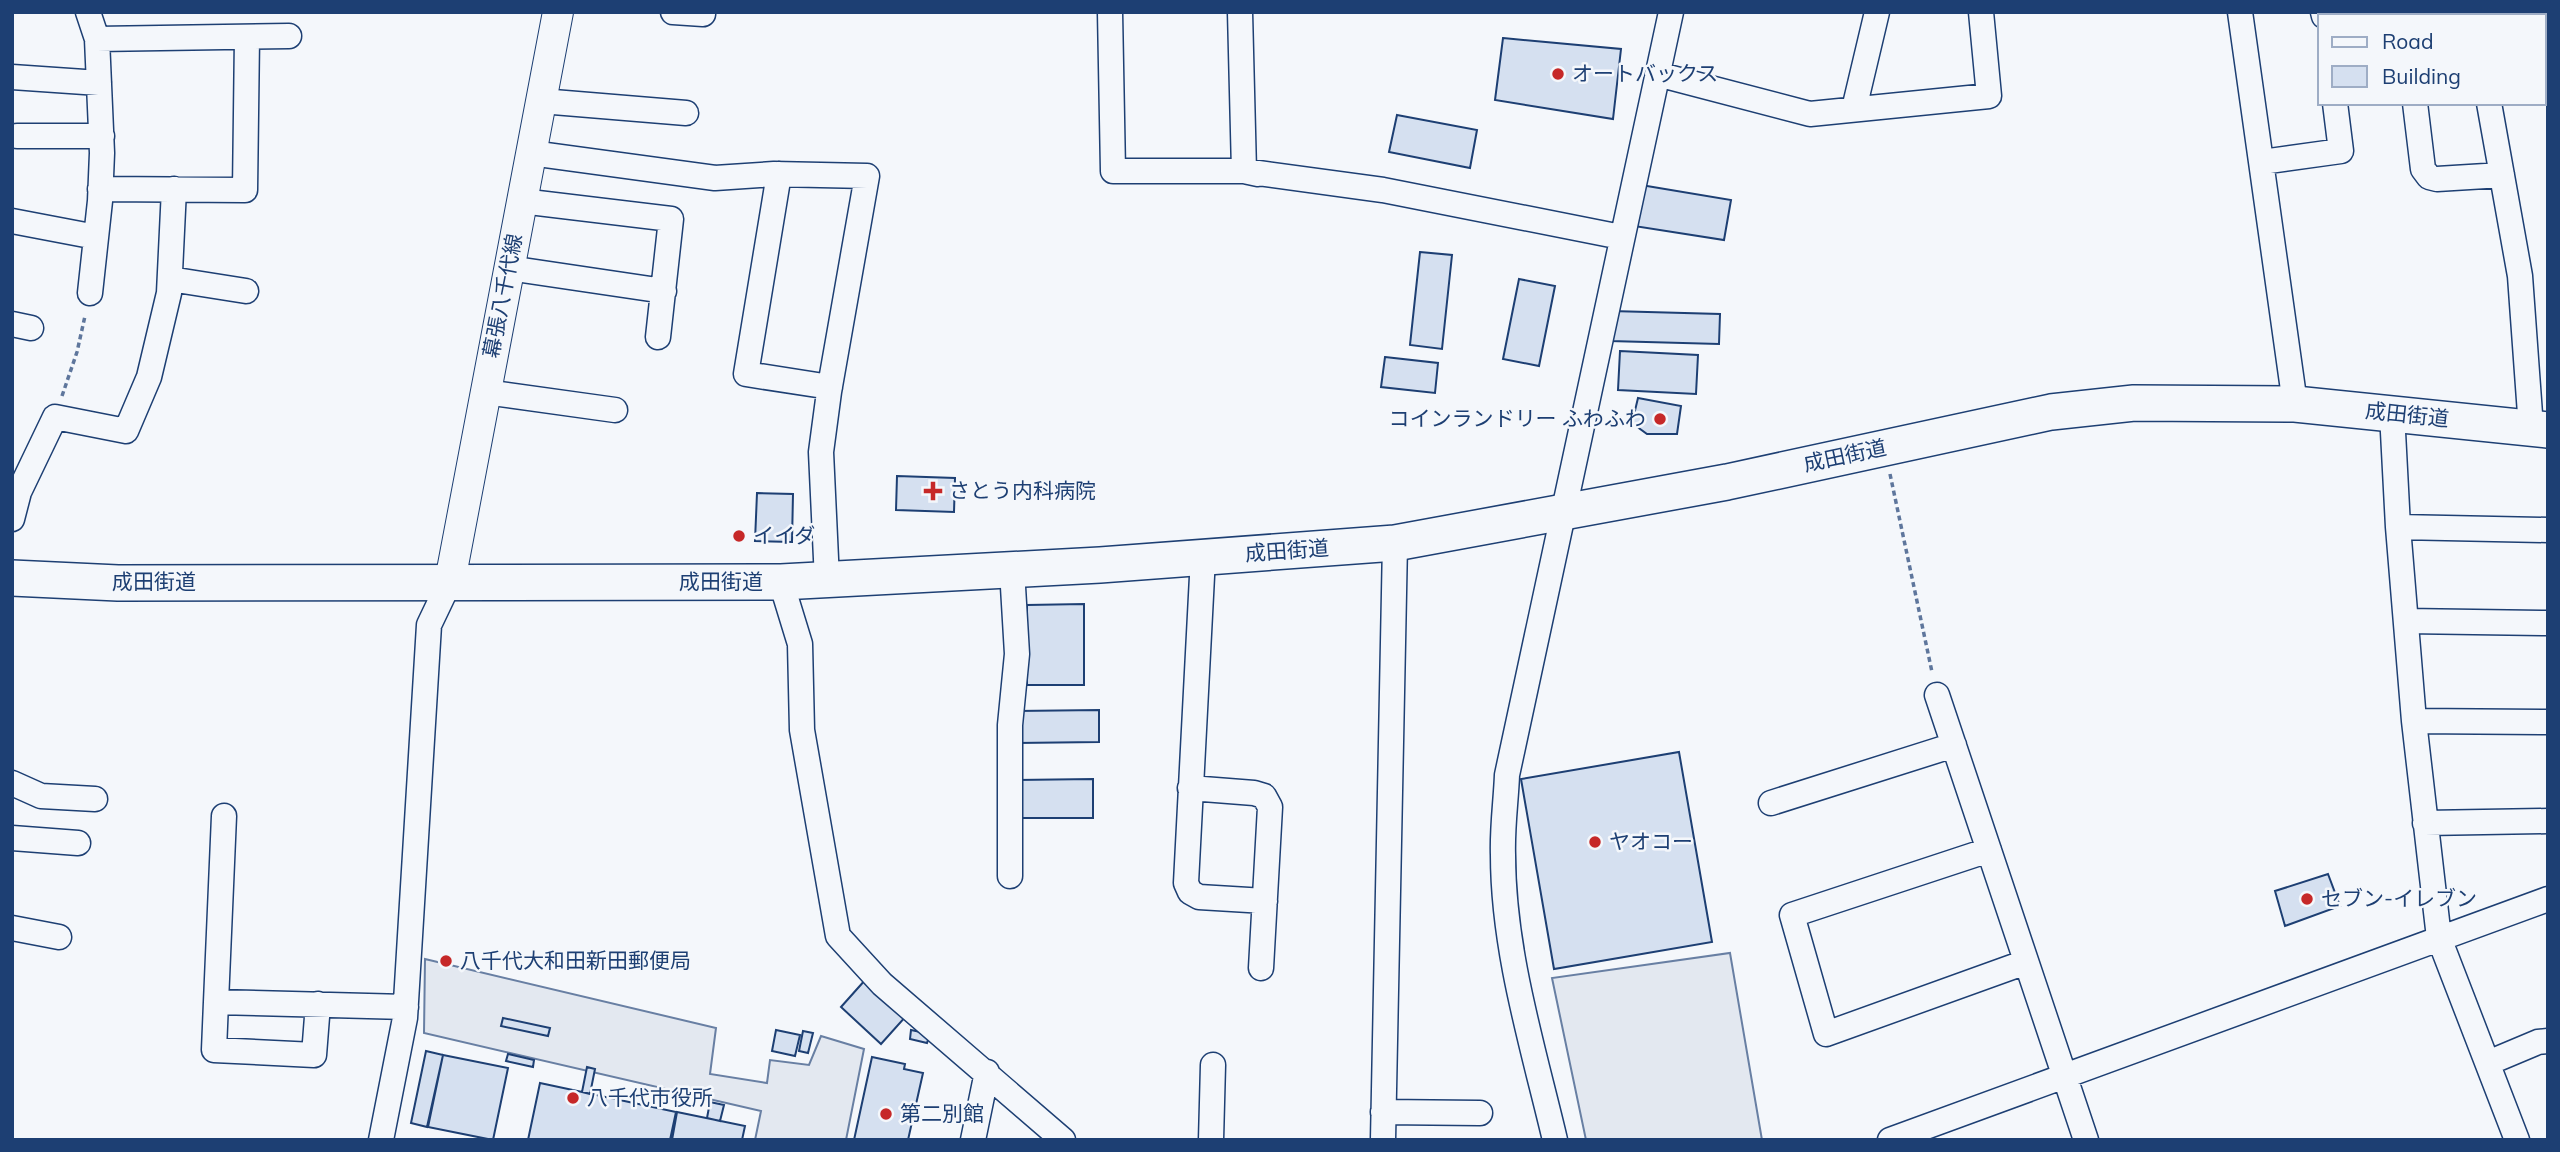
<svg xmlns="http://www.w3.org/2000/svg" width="2560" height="1152" viewBox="0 0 2560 1152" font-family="Mulish,'Noto Sans JP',sans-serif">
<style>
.parking{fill:#e3e8f0;stroke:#687fa3;stroke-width:2}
.building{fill:#d5e0f0;stroke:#1d3f73;stroke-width:2}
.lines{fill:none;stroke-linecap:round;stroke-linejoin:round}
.minor-casing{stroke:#1d3f73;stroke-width:27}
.major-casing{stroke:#1d3f73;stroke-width:32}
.highway-casing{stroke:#1d3f73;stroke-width:38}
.path{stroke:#5e769c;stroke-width:3.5;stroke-dasharray:5 3.5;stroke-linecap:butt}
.minor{stroke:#f4f7fb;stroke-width:24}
.major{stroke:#f4f7fb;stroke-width:30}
.highway{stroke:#f4f7fb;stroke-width:35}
.poi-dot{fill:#c62828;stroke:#f4f7fb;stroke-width:2.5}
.labels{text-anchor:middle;stroke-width:5;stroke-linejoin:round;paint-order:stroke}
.poi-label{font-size:21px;fill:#1d3f73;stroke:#f4f7fb;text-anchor:start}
.street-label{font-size:21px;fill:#1d3f73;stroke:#f4f7fb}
</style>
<rect width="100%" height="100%" fill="#f4f7fb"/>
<path class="parking" d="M1730,953l32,187h-176l-34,-162z
M425,959l291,69 -6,46 57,9 3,-23 39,5 12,-29 43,13 -18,91h-91l6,-29 -337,-78z"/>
<path class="building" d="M1503,38l118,11 -8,70 -118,-19z
M1397,115l80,15 -7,38 -81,-16z
M1641,185l90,15 -7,40 -90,-14z
M1420,252l32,3 -10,94 -32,-4z
M1519,279l36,7 -16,80 -36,-7z
M1611,311l109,3 -1,30 -109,-3z
M1620,351l78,4 -2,39 -78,-4z
M1385,357l53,6 -3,30 -54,-6z
M1638,398l43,8 -4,28h-30l-15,-11z
M897,476l58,2 -1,34 -58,-2z
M757,493l36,1 -1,48 -37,-1z
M1084,604v81h-57v-80z
M1099,710v32l-83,1v-32z
M1679,752l33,190 -158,27 -33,-190z
M1093,779v39h-77v-38z
M2328,874l12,32 -55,20 -10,-35z
M866,979l41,36 -26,29 -40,-37z
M503,1018l47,10 -2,8 -47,-10z
M776,1030l24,5 -5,21 -23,-5z
M911,1030l19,4 -3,9 -17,-4z
M803,1031l10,2 -5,20 -9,-2z
M426,1051l17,4 -16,72 -16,-4z
M508,1054l26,6 -1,7 -27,-6z
M443,1055l65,13 -15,72 -65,-13z
M872,1057l33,7 -1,5 19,4 -15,67h-54z
M587,1067l8,2 -5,25 -8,-2z
M540,1083l136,29 -6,28h-142z
M710,1102l14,3 -4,16 -13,-3z
M677,1112l68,14 -3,14h-70z"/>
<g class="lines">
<g class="minor-casing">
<path id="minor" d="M88,12l9,27 5,114 -2,48 -10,92
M673,12l30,2
M1110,12l3,159h131l139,19 238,47
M1240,12l4,159 14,3
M2240,12l55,392
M2323,12l1,4
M2404,12l1,4
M2473,12l1,4
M2544,19h1
M97,39l192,-3
M1657,74l153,40 179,-18 -8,-84
M12,77l87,6
M541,101l145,12
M2415,103l8,66 6,8 8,2 65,-4
M2489,103l31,173 11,152
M1854,109l23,-97
M17,136h85
M531,153l184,25 59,-4 93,2 -38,216 -8,60 6,128
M2262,162l79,-11 -6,-48
M779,174l-33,200 84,13
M100,189l145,1 2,-153
M521,201l150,18 -13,118
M12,221l84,16
M509,268l155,23
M170,279l76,12
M12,324l19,4
M485,392l130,18
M2392,413l6,114 16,194 25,217 78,202
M12,519l7,-27 36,-75 71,14 23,-54 20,-84 5,-104
M2398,527l150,3
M1203,557l-17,326 4,9 9,5 66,4
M781,582l19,62 2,86 36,206 44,48 181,156
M2406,621l142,2
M1937,695l149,445
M2414,721l134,1
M12,783l29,13 54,3
M1190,788l64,5 10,3 6,11 -9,161
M1771,803l183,-58
M224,816l-8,186 190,5
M2425,823l123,-2
M12,838l66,5
M1989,850l-197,65 34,119 200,-72
M1010,876v-151l7,-71 -5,-84
M12,928l47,9
M216,1002l-2,48 100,5 4,-51
M2488,1063l50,-21 10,-1
M1383,1112l97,1
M381,1140l24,-122 24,-393 21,-44
M973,1140l14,-68
M1211,1140l2,-75
M1383,1140l12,-597
M1555,1140c-22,-93 -52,-189 -52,-285 -1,-27 3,-54 4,-80l164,-763
M1890,1140l658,-241"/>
</g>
<g class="major-casing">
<path id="major" d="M450,581l108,-569"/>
</g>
<g class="highway-casing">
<path id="highway" d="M12,578l106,5 663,-1 319,-17 295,-22 332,-61 324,-70 83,-9 161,1 253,26"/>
</g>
<path class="path" d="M62,396l15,-44 8,-36
M1890,474l42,198"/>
<use href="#minor" class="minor"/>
<use href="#major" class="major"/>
<use href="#highway" class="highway"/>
</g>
<g class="poi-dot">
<circle cx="1558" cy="74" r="7"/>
<circle cx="1660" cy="419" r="7"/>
<path d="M929.5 480.5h7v7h7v7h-7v7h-7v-7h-7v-7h7z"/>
<circle cx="739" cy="536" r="7"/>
<circle cx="1595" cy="842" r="7"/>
<circle cx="2307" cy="899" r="7"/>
<circle cx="446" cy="961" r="7"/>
<circle cx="573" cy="1098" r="7"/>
<circle cx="886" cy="1114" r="7"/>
</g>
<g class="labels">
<g class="poi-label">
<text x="1572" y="81">オートバックス</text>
<text x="1646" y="426" text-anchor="end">コインランドリー ふわふわ</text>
<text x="949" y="498">さとう内科病院</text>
<text x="753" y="543">イイダ</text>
<text x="1609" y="849">ヤオコー</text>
<text x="2321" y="906">セブン-イレブン</text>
<text x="460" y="968">八千代大和田新田郵便局</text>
<text x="587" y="1105">八千代市役所</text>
<text x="900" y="1121">第二別館</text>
</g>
<g class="street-label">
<text transform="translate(503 296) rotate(-79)" y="7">幕張八千代線</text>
<text transform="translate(2407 415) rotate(6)" y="7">成田街道</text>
<text transform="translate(1845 456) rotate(-12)" y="7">成田街道</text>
<text transform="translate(1287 551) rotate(-4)" y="7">成田街道</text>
<text x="154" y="589">成田街道</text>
<text x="721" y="589">成田街道</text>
</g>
</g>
<rect width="2560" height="1152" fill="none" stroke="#1d3f73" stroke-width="28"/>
<rect x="2318" y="14" width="228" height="91" fill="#f4f7fb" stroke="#9eadc5" stroke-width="2"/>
<rect x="2332" y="37" width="35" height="10" fill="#f4f7fb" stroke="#9eadc5" stroke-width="2"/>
<text x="2382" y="49" font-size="21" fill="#1d3f73">Road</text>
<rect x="2332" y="66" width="35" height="21" fill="#d5e0f0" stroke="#9eadc5" stroke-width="2"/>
<text x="2382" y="84" font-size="21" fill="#1d3f73">Building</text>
</svg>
